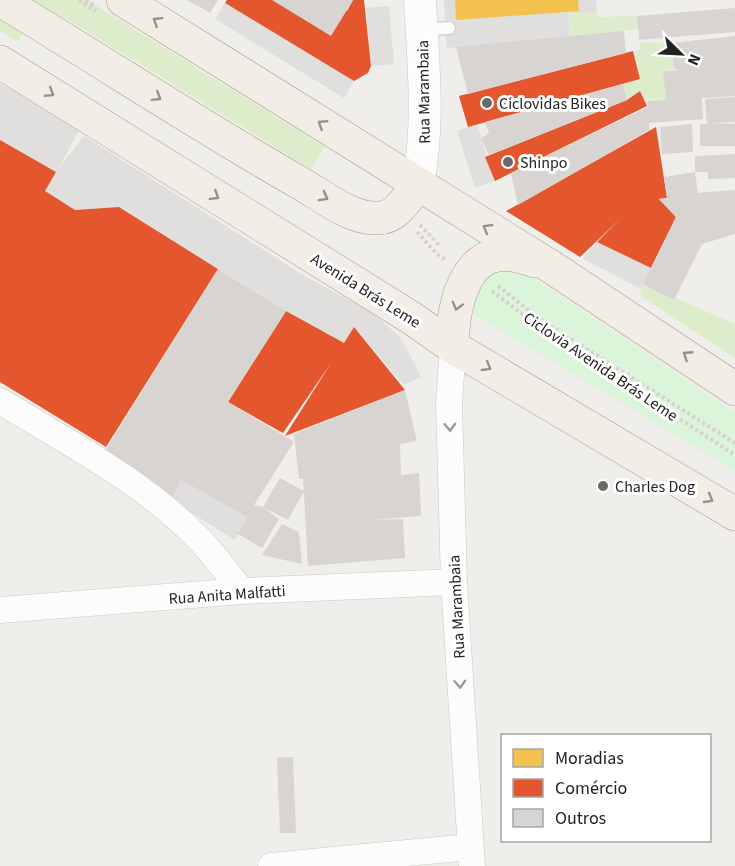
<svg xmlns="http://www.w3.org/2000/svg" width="735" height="866" viewBox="0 0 735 866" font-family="'Source Sans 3',sans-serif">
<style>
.residential{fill:#dfdedc}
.grass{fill:#ddeccb}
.park{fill:#daf5da}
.parking{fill:#e0dfde}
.homes{fill:#f2c14e}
.shops{fill:#e4572e}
.building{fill:#d7d4d2}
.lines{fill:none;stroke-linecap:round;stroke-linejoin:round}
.service-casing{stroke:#c9c8c7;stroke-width:14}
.minor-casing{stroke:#c9c8c7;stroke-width:27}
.tertiary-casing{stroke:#c9c8c7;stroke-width:33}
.primary-casing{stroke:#a79c86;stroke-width:34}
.path{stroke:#dccecd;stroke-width:4;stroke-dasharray:3 3;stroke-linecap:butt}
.service{stroke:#fdfcfc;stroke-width:12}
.minor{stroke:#fdfcfc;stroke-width:26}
.tertiary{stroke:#fdfcfc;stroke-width:32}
.primary{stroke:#f3ede7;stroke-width:33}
.oneway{stroke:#95928e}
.oneway2{stroke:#9a9a9a}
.poi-dot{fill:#6a6968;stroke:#fff;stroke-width:2}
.labels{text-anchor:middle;stroke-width:6;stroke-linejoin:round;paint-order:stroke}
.street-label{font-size:16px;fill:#222;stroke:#fff}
.poi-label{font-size:16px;fill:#222;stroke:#fff;text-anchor:start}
</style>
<rect width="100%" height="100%" fill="#f0eeeb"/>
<path class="residential" d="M444,0h152l1,12 -152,9z"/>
<path class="grass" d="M30,0h57l238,147 -14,22 -236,-145z
M0,9l28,19 -11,14 -17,-11z
M597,12v5l40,-1 1,13 -68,9 -2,-25z
M639,42l33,1 2,26 -11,2 3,29 -22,-1 -4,-8 -13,9 -4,-16 17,-5 -6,-28 6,-2z
M643,284l92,40v34l-95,-62z"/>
<path class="park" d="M477,240l258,173v58l-297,-178z"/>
<path class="parking" d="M225,3l129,78 -10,17 -129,-79z
M389,6l5,58 -23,2 -5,-58z
M568,13l2,25 -123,10 -2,-27z
M0,83l80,45 -21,40 25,-32 224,142 63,34 30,26 20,39 -17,8 -48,-56 -12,14 -58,-32 -166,-104 -45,3 -30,-19 11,-19 -56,-32z
M477,124l18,57 -20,7 -18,-57z
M597,242l54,26 -10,21 -58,-30z
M181,480l66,37 -12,23 -66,-41z"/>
<path class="homes" d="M455,0h123l1,11 -123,9z"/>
<path class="shops" d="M227,0h101l19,11 6,-11h11l7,66 -3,7 -14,8 -129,-78z
M633,51l7,28 -172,48 -9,-31z
M640,91l7,15 -152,75 -10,-24 142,-57z
M656,127l11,71 -8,1 17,18 -25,51 -54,-26 24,-24 -41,39 -74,-46z
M0,140l56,32 -11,19 30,19 44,-3 99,62 -112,178 -106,-65z
M286,311l58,32 10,-16 51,63 -120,46 46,-73 -48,70 -55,-31z"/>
<path class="building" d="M187,0h31l-8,13z
M272,0h81l-22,36z
M735,8v24l-96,8 -2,-24z
M624,31l2,22 -158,41 -12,-47z
M735,36v60l-33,2 1,21 -54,4v7l-131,75 -7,-32 137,-66 -1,-6 19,-1 -3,-29 18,-1 -7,-1 -2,-26z
M623,84l4,16 -138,55 -8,-17 8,-5 -4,-11z
M735,97v25l-24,1 24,1v22h-35v-22h7l-2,-25z
M692,124l1,28 -31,2 -2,-27z
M735,154v24l-27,1v-7h-13v-16z
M695,172l3,21 37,-3v44l-33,10 -28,56 -31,-16 33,-67 -17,-18 8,-1 -3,-21z
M218,269l68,42 -58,91 66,40 -40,63 9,2 16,12 -17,29 -24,-14 9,-17 -66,-37 -8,16 -70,-42z
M405,390l12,51 -17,3 1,31 18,-2 2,43 -49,4 31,-1 2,39 -97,8 -5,-87h-4l-5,-45z
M280,478l24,13 -16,29 -25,-13z
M282,524l17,8 3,32 -40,-9z
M293,757l3,76h-16l-3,-75z"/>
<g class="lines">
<g class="service-casing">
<path id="service" d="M421,30l28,-2"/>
</g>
<g class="minor-casing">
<path id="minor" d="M453,347l-4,55 5,180 18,284
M0,401c68,42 145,81 201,140 15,16 27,33 41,50
M0,610l242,-19 212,-9
M271,866l199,-19"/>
</g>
<g class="tertiary-casing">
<path id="tertiary" d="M418,184c12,-61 5,-122 2,-184"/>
</g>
<g class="primary-casing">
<path id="primary" d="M0,0c100,60 198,125 300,183 21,12 52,37 78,35 19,0 29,-20 40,-34
M123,0l430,268 182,121
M0,62l410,255 43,30 282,167
M453,347c-2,-29 8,-88 45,-92 13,-2 25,2 37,6"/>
</g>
<path class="path" d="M79,0l17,11
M86,0l8,5
M420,225l20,21
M417,232l20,22 9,6
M498,286l43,34 194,123
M492,291l47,36 196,128"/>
<use href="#service" class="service"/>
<use href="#minor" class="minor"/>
<use href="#tertiary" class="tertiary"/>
<use href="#primary" class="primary"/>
</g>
<defs><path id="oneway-chevron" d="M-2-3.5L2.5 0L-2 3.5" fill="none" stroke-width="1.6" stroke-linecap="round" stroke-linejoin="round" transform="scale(1.5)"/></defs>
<g class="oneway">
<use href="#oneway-chevron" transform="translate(157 21) rotate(-148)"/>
<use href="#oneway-chevron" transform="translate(50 93) rotate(32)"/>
<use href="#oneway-chevron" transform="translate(157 97) rotate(32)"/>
<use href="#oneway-chevron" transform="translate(322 124) rotate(-148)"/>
<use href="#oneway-chevron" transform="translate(215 196) rotate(32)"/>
<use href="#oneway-chevron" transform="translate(324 197) rotate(29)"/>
<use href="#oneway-chevron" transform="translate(487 228) rotate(-149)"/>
<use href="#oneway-chevron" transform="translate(457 306) rotate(106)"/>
<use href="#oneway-chevron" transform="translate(687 355) rotate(-147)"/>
<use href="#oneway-chevron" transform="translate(487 367) rotate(31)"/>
<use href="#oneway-chevron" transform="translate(709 499) rotate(31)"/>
</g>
<g class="oneway2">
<use href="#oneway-chevron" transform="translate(450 427) rotate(88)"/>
<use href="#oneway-chevron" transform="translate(460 684) rotate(87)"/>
</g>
<g class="poi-dot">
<circle cx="487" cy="103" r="6"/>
<circle cx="508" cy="162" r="6"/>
<circle cx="603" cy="486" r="6"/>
</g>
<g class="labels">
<g class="street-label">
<text transform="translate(423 92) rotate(-91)" y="6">Rua Marambaia</text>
<text transform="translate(366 290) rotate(32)" y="6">Avenida Brás Leme</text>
<text transform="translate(601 366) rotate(34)" y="6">Ciclovia Avenida Brás Leme</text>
<text transform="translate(227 594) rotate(-4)" y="6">Rua Anita Malfatti</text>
<text transform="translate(456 607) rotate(-93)" y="6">Rua Marambaia</text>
</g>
<g class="poi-label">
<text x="499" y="109">Ciclovidas Bikes</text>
<text x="520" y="168">Shinpo</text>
<text x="615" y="492">Charles Dog</text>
</g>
</g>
<rect x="501" y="734" width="210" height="108" fill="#ffffff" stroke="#a7a7a7" stroke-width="1.5"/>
<rect x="513" y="749" width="30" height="18" fill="#f2c14e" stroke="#a7a7a7" stroke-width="1.5"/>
<text x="555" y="764" font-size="18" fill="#222222">Moradias</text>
<rect x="513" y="779" width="30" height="18" fill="#e4572e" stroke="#a7a7a7" stroke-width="1.5"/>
<text x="555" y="794" font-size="18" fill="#222222">Comércio</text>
<rect x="513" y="809" width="30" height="18" fill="#d7d4d2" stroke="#a7a7a7" stroke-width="1.5"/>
<text x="555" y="824" font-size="18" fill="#222222">Outros</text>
<g transform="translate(681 54) rotate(114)" stroke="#ffffff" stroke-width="4.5" paint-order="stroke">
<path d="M0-4.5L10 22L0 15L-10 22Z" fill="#222222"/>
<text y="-9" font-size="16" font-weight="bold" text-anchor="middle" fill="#222222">N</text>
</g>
</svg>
